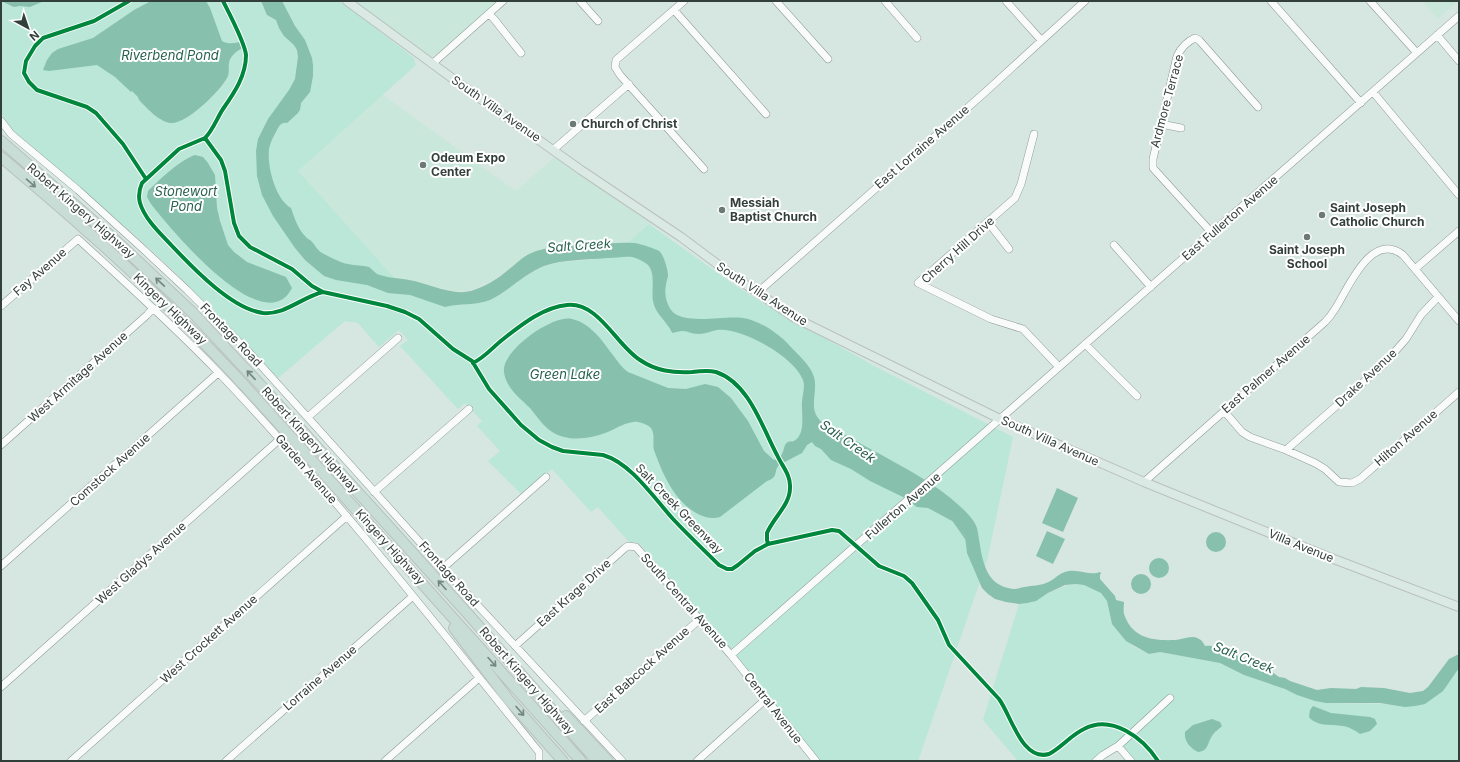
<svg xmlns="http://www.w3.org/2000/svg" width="1460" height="762" viewBox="0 0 1460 762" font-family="Inter,sans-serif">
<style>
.built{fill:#cae7dc}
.green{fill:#bae7d7}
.water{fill:#87c0ac}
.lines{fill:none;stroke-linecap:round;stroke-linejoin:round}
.stream{stroke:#87c0ac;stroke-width:1.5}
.minor-casing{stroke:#8e9a95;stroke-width:8}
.major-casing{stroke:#b9c1be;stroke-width:10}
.highway-casing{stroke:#b9c1be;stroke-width:12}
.minor{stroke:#f9fbfa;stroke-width:7}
.major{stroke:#dbe9e4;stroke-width:8}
.highway{stroke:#c7ddd6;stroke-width:10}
.cycleway-casing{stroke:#fff;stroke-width:6}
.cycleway{stroke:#00873e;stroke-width:4}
.oneway{stroke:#768680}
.poi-dot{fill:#6c7974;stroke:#fff;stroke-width:1.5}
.labels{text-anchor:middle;stroke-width:4;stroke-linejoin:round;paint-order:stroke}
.street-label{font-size:12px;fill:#333f3a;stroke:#fff}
.poi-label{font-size:12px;font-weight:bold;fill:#333f3a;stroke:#fff;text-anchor:start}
.water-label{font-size:13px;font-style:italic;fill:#26604e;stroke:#fff}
</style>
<rect width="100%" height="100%" fill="#d6e6e0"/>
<path class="built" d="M353,1h144l-60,53 -6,2z
M1422,1h36l-20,18z
M383,95l133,96 42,-37 95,66 -26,23 -59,2 -20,4 -19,5 -36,26 -24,11h-19l-42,-11 -13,-2 -98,-107z"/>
<path class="green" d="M3,1h337l74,57 2,7 -118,106 112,124 35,12 6,-2 29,-2 10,-3 13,-7 24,-18 17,-9 17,-4 49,-4 39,-34 84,60 40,25 103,58 137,70 -26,124 -69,200h-100l-93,-118 -84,-98 -5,-3h-7l-31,-35 -7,5 -39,-43 -30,26 -34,-34 12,-10 -23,-25 5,-5 -17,-18 -7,6 -58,-63 8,-6 -9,-10 -20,17 -21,-24 -13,-2 -67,57c-41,-44 -84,-88 -128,-129 -26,-23 -52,-46 -78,-68 -19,-17 -64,-47 -71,-70v-107z
M1076,584l8,1 17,8 6,8 5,23 22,23 9,4 6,3 11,-2 60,11 24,12 41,14 12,6 18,6 11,2 65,1 59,-23 9,-13v93h-325l-14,-15 -27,15h-75l-35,-41 36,-116c20,-2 36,-18 57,-20z"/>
<path class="water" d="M1,1h43l-14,6 -10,-1 -6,1z
M151,1h55l4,7 12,33c6,4 15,2 22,0l2,6c-7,2 -16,8 -17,16 -1,6 1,9 -2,15 -7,13 -40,46 -56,45 -12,-1 -24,-15 -32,-23l-1,-3 -6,-6 -1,1 -16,-15 -18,-12 -48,6 -6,-1 4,-10 5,-7 6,-4 35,-11 41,-28z
M261,1h21l13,25 10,14 7,18 1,7v11l-3,16 -9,11 -1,7 -3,4 -10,9c-6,-1 -8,3 -11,9 -3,5 -6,11 -7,17 -2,17 6,50 22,59 3,9 7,21 14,28 2,3 6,4 8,7 3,4 6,9 11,11 6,3 17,9 24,10 7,2 15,1 21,3 3,2 5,5 8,7 10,4 21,4 32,6 19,3 42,16 62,11 13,-4 27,-12 37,-21 7,-5 13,-12 21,-16 19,-9 42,-8 63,-10 13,0 28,-2 42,-1 4,0 22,6 25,8 4,2 9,19 9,24 0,2 -2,8 -2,10 -2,8 0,18 5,25 12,16 54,5 72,8 15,2 35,15 45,26 9,10 22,20 26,33 4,14 -5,29 4,41 7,10 21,13 31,19 38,22 85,43 116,74 5,5 10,11 12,17 4,18 4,47 23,57 3,2 11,4 15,4 3,0 7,-2 10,-2 7,-2 15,-1 21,-4 9,-3 13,-11 23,-12 10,-2 21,5 31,1l1,1 -1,2v4l15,17 1,4 8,2c0,4 -1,7 0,12 8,24 28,27 51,26 7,0 17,-6 24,-1 3,1 5,5 6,7 8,-1 14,2 21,1l15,12h10l4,5 13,5 11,8 6,1 5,3 27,9 14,-2 25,1 5,-2 23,1 26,5 13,-2 5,-4 21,-28 10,-5v14l-16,23 -18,13 -10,2 -10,1 -25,-4h-54l-11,-2 -18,-6 -12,-6 -41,-14 -24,-12 -60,-11 -11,2 -23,-13 -14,-17 -5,-23 -6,-8 -17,-8 -8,-1 -11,1 -17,8 -12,8 -9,2 -8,1 -13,-2 -11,-3 -7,-5 -6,-6 -15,-35 -2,-17 -11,-14 -26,-14 -11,-1 -14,-10 -33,-16 -19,-12 -20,-9 -10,-11 -6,-3 -3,-4 -5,3 -5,8 -23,12c-6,7 0,12 -12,16l-47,36c-7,2 -13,1 -20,-2 -25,-12 -37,-40 -46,-65 -2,-7 2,-17 -4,-23 -4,-3 -12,-6 -17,-5 -10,1 -19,8 -28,11 -18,7 -42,9 -57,-4 -7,-6 -12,-14 -18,-21 -10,-10 -24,-20 -26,-36 -3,-21 49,-58 68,-53 18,4 30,21 40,35 5,6 9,13 16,18l40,16 18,1 19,-5 13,3 13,11 17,23 16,30 10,9c13,-4 7,-14 14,-18 1,-1 4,0 6,-1 11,-6 8,-24 8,-34 -1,-9 4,-19 1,-27 -9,-24 -62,-53 -86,-50 -6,1 -12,4 -18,4 -13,0 -10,-6 -26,-1 -3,-2 -2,-4 -5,-7 -6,-9 -13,-14 -15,-25 -2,-11 3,-27 -5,-36 -3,-3 -11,-7 -16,-8 -8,-1 -16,1 -24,1 -21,2 -44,1 -64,8 -20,8 -35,25 -54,34 -15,6 -30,3 -45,7l-35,-12 -22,-2 -21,-8 -31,-5 -12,-4 -19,-16 -10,-12 -22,-32 -11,-21 -5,-19 -1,-25 2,-12 10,-20 21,-29 6,-11 3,-22 -1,-7 -3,-5 -10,-9 -5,-8 -3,-8 -9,-5z
M195,155l8,2 5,6 7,12 2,33 3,13 8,24 6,7 13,10 39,15 6,11c-28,55 -123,-61 -141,-84l-4,-7 1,-6c12,-12 32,-31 47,-36z
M1057,488l21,10 -15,34 -21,-9z
M1047,531l18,8 -12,25 -17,-8z
M1206 542a10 10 0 1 1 20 0a10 10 0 1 1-20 0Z
M1149 568a10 10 0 1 1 20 0a10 10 0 1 1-20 0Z
M1131 584a10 10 0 1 1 20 0a10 10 0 1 1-20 0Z
M1313,706l18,7 39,4 5,2 2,5 -7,7 -10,3c-5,-4 -11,-7 -17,-8 -12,-2 -26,1 -34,-9l1,-7z
M1212,719l8,3 2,4c-3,3 -8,6 -10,10 -5,7 -3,15 -14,16 -8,-4 -14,-11 -13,-20l8,-7z"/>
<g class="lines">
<path class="stream" d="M952,519l14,20"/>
<g class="minor-casing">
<path id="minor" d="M580,1l18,20
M684,1l-68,59 -1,7 5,8 84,94
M776,1l52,58
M885,1l32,37
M1006,1l35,39
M1271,1l90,102
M1370,1l47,52
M674,10l92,104
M489,14l5,5 27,34
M1437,35l22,26
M432,64l71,-63
M1373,92l86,103
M1,121l10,13 67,56 64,58 45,42 61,61 195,217 179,193
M1161,124l20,4
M1034,134l-13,50 -6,14 -97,85 73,36 32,10 36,38
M553,150l76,-66
M988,222l21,27
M1212,233l-59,-65v-9l24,-103c4,-8 9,-14 18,-18l4,2 59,67
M1114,245l37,42
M1415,269l44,-38
M757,293l225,-198 103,-94
M1,306l77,-67c48,44 96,87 141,134 114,120 216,250 320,379v9
M1085,344l52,52
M1224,411l18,21 8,5 36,13 29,13 10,6 14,13 13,1 8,-4 99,-87
M308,417l90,-79
M1,445l146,-130 6,-7
M1286,450l97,-85 23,-26 15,-24 17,-18
M1144,482l181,-160c4,-4 7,-8 10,-13 13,-20 36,-79 68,-54l56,66
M374,492l95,-83
M1,566l217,-193
M443,568l103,-91
M515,646l110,-98 3,-2 8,1 95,108 85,106
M731,655l728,-639
M1,687l279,-248
M584,721l116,-102
M1118,746l13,15
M71,761l276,-245
M226,761l187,-165
M385,761l94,-83
M697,761l69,-62
M1096,761l7,-6 15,-9 52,-48"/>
</g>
<g class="major-casing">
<path id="major" d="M347,1l124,91 110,78 100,67 55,41 59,40 205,101 144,63 182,74 133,51"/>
</g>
<g class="highway-casing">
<path id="highway" d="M1,141l111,96 81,76 75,80 200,221 129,147
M1,157c53,45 105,89 154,137 66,63 126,132 187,200 80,89 159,178 239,267
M454,628l54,71 55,62
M566,716l42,45"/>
</g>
<use href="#minor" class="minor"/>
<use href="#major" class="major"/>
<use href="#highway" class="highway"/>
<g class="cycleway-casing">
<path id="cycleway" d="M129,1l-35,20 -51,17 -8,8 -9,15 -2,12 5,9 8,8 50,17 9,6 27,31 23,35
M223,1c6,12 22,42 23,54 0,21 -12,38 -23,54 -6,9 -10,21 -18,29l16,22 4,11 9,52 5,13 11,11 42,22 20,17 11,6 64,14 18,6 14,7 34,30 19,12 17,28 32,36 18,15 13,7 11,4 40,4c28,8 51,43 70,64 15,16 31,31 46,46l8,4h5l6,-4 17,-14 13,-7 64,-14 7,1 40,35 25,10 8,7 26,37 11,25 50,54c12,16 23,63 50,55 13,-7 22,-19 35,-25 28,-15 59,9 74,32
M205,138l-26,11 -37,34c-3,7 -4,13 -2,20 5,17 22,32 33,44 21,22 59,62 90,66 22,2 39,-16 60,-21
M473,363c12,-6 19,-15 29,-23 18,-14 41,-33 65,-35 32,-3 49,40 73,55 16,11 33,13 52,12 8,-1 16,-2 24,0 33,11 46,55 61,83 5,11 14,20 13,33 0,17 -17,30 -23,45v7l1,4"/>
</g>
<use href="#cycleway" class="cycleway"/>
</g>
<defs><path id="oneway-shaft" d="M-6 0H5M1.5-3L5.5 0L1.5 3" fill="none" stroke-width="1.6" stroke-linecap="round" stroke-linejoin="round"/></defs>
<g class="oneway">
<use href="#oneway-shaft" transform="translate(31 183) rotate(41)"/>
<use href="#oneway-shaft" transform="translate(160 282) rotate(-137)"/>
<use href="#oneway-shaft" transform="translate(251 375) rotate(-133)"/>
<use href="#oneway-shaft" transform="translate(442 585) rotate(-132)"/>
<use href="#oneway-shaft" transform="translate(492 662) rotate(48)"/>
<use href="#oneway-shaft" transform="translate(520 711) rotate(49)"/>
</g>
<g class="poi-dot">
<circle cx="573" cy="124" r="4"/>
<circle cx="423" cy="165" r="4"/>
<circle cx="722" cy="210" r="4"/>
<circle cx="1322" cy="215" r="4"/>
<circle cx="1307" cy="237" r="4"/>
</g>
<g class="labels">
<g class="street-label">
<text transform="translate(1167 101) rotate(-75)" y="4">Ardmore Terrace</text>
<text transform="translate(496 109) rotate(35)" y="4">South Villa Avenue</text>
<text transform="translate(922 147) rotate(-41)" y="4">East Lorraine Avenue</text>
<text transform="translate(81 211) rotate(41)" y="4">Robert Kingery Highway</text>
<text transform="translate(1230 218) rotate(-41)" y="4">East Fullerton Avenue</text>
<text transform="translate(958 250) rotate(-42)" y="4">Cherry Hill Drive</text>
<text transform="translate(40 272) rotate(-41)" y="4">Fay Avenue</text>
<text transform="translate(762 294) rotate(33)" y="4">South Villa Avenue</text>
<text transform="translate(170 309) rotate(44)" y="4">Kingery Highway</text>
<text transform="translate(231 335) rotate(46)" y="4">Frontage Road</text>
<text transform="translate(1266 374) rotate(-41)" y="4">East Palmer Avenue</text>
<text transform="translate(78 377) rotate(-42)" y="4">West Armitage Avenue</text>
<text transform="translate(1366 378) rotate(-43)" y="4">Drake Avenue</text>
<text transform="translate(1406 438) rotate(-41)" y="4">Hilton Avenue</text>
<text transform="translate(310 440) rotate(48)" y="4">Robert Kingery Highway</text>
<text transform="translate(1050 441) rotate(24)" y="4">South Villa Avenue</text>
<text transform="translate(306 469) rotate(49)" y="4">Garden Avenue</text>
<text transform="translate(110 470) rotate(-42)" y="4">Comstock Avenue</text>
<text transform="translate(903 506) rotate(-41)" y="4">Fullerton Avenue</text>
<text transform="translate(679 509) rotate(46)" y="4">Salt Creek Greenway</text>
<text transform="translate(1301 546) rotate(22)" y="4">Villa Avenue</text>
<text transform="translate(390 547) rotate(48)" y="4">Kingery Highway</text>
<text transform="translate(141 563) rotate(-42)" y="4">West Gladys Avenue</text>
<text transform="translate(449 574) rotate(48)" y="4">Frontage Road</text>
<text transform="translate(574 593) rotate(-42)" y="4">East Krage Drive</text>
<text transform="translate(684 601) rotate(48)" y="4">South Central Avenue</text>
<text transform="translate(209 639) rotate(-42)" y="4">West Crockett Avenue</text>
<text transform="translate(642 670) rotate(-42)" y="4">East Babcock Avenue</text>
<text transform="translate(320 678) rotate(-41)" y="4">Lorraine Avenue</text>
<text transform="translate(527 681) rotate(49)" y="4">Robert Kingery Highway</text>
<text transform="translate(773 708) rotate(52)" y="4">Central Avenue</text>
</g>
<g class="poi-label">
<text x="581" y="128">Church of Christ</text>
<text x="431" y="162">Odeum Expo<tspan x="431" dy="14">Center</tspan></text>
<text x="730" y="207">Messiah<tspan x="730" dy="14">Baptist Church</tspan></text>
<text x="1330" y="212">Saint Joseph<tspan x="1330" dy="14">Catholic Church</tspan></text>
<text x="1307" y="254" text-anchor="middle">Saint Joseph<tspan x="1307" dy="14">School</tspan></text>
</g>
<g class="water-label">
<text x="170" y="60">Riverbend Pond</text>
<text x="186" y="196">Stonewort<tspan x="186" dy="15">Pond</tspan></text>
<text transform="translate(579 245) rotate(-4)" y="5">Salt Creek</text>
<text x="565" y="379">Green Lake</text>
<text transform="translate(848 441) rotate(35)" y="5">Salt Creek</text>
<text transform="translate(1244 657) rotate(22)" y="5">Salt Creek</text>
</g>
</g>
<rect width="1460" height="762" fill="none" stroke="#333f3a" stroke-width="4"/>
<g transform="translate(28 28) rotate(140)" stroke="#ffffff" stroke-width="3" paint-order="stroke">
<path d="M0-3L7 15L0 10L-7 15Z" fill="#333f3a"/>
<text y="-6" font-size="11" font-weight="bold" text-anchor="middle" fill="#333f3a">N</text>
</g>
</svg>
